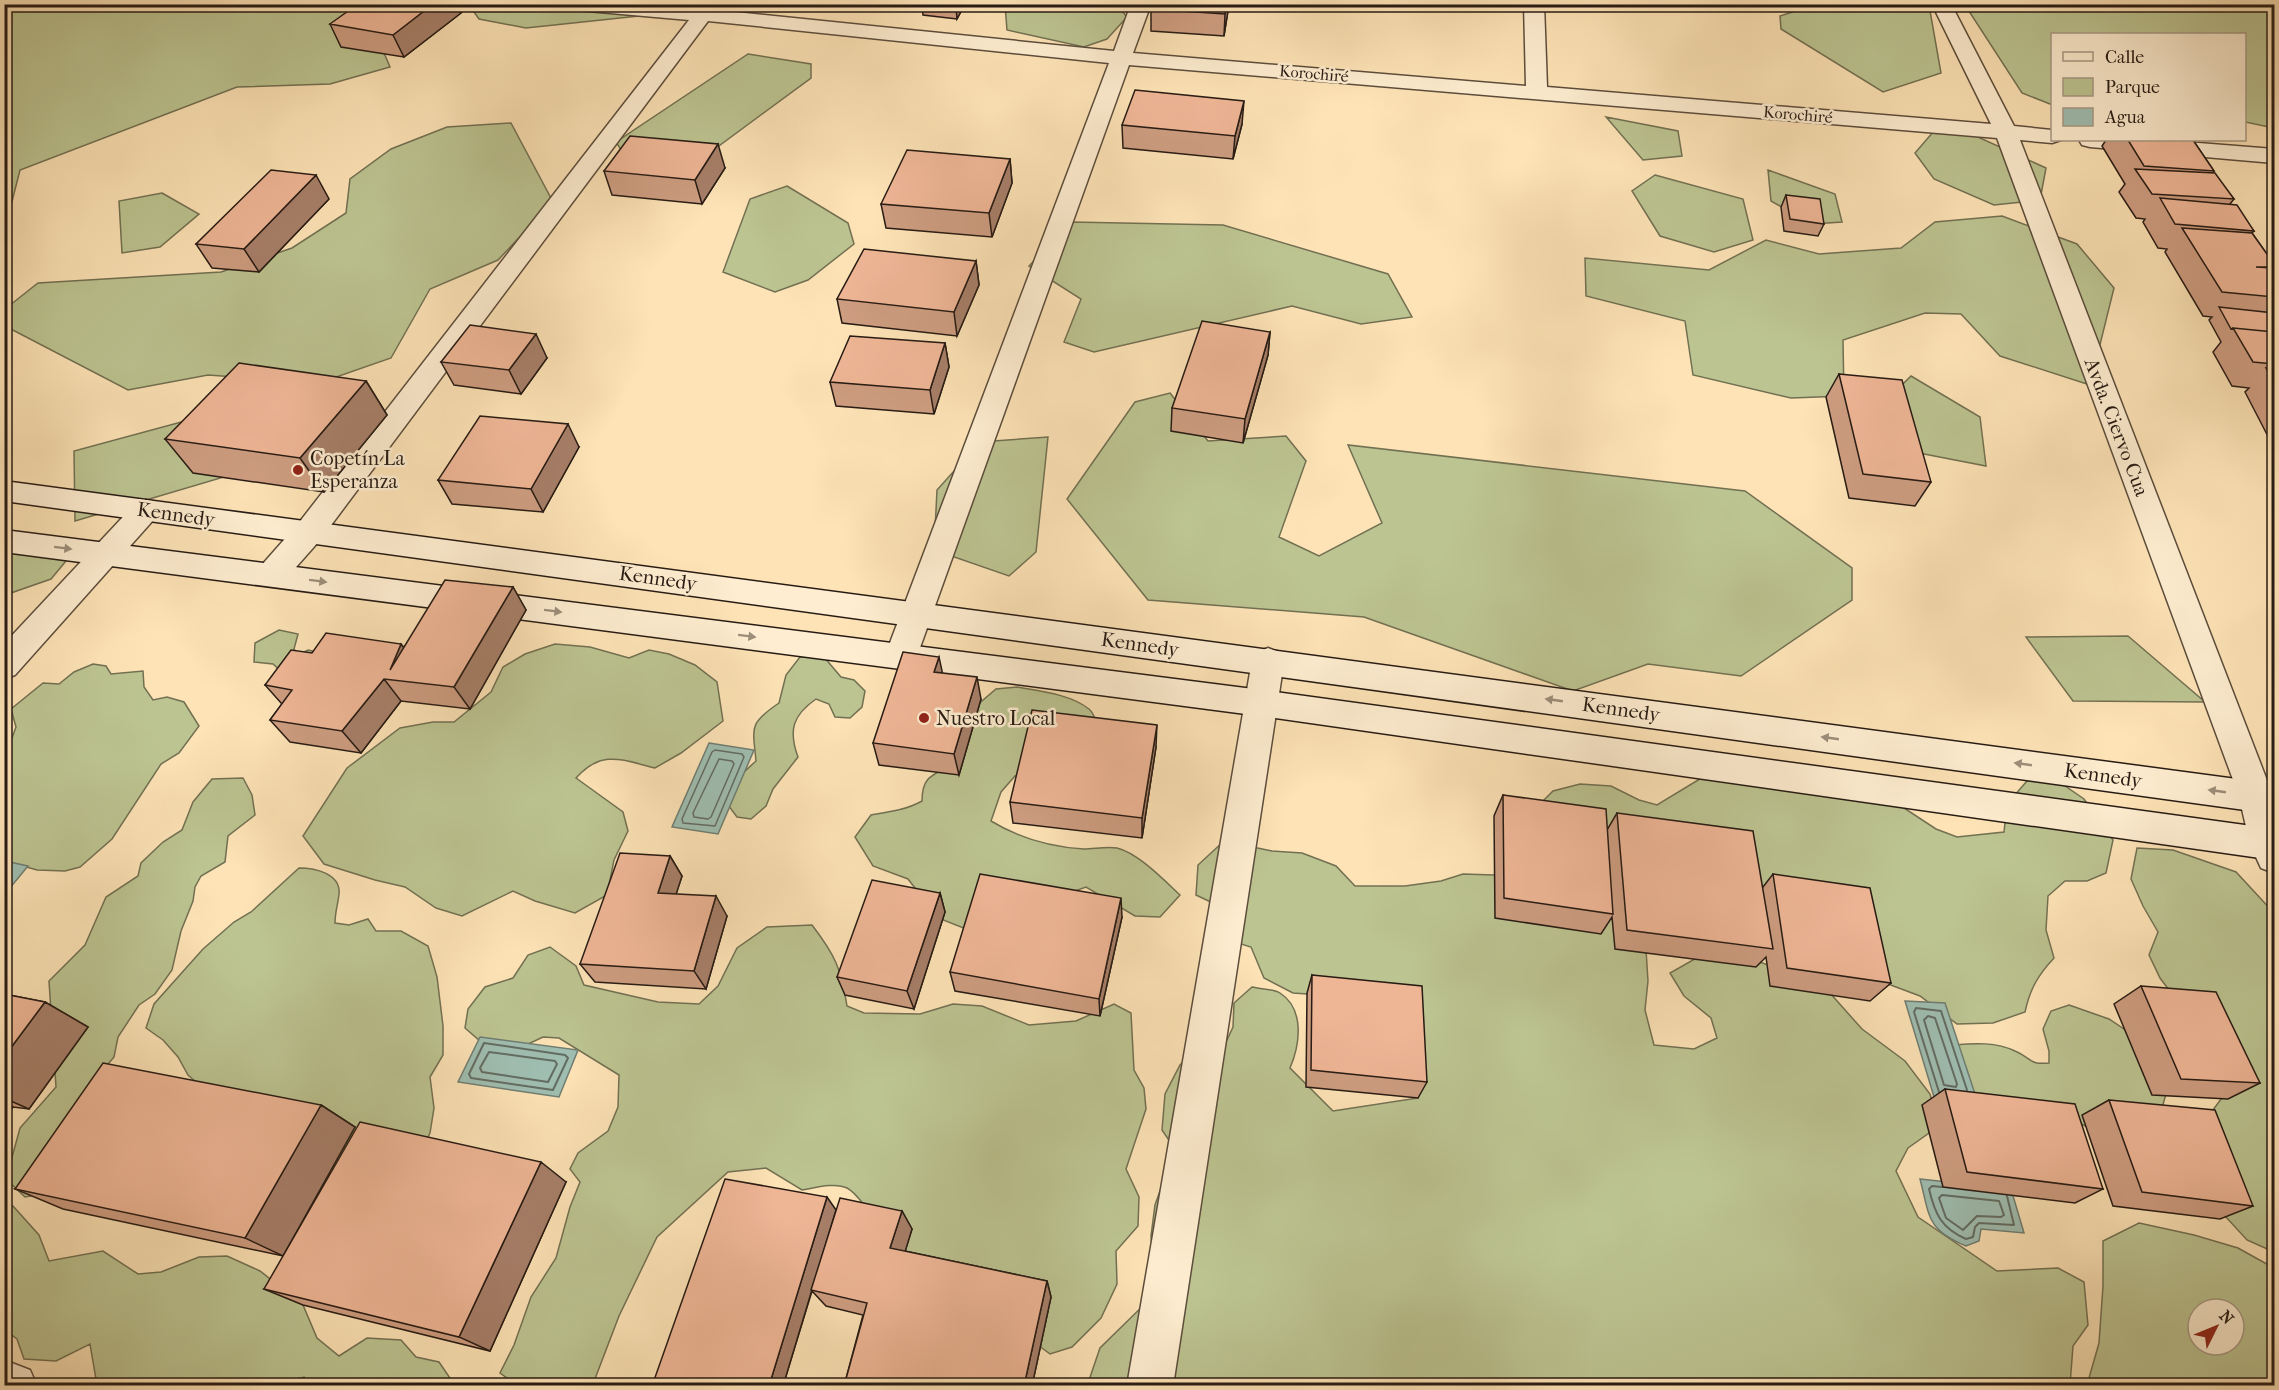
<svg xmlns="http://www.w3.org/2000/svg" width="2279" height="1390" viewBox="0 0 2279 1390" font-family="'IM FELL French Canon',serif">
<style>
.green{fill:#bcc491;stroke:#727052;stroke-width:1.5;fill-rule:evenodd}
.water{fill:#9fbeb1;stroke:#6f7d72;stroke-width:1.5}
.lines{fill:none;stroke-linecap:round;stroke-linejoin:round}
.shore-far1{stroke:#636c62;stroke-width:1.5}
.shore{stroke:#636c62;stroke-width:2}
.minor-casing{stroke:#5c4d3c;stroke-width:3}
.secondary-casing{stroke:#271b14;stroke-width:3}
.minor{fill:#feedd0;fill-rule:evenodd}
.secondary{fill:#feedd0;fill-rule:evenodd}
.wall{fill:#ce9d81;stroke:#271b14;stroke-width:1.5}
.shaded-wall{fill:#a77f69;stroke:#271b14;stroke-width:1.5}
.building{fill:#efb696;stroke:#271b14;stroke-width:1.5}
.oneway{fill:#9d8e7b}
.poi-dot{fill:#8f2418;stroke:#feedd0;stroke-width:2}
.labels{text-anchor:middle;stroke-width:5;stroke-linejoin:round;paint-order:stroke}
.far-street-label{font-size:16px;fill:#271b14;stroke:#feedd0}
.street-label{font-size:20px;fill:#271b14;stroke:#feedd0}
.poi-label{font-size:20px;fill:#271b14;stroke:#feedd0;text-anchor:start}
</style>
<rect width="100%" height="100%" fill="#fde3b6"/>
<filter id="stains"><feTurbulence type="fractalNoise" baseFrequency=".00333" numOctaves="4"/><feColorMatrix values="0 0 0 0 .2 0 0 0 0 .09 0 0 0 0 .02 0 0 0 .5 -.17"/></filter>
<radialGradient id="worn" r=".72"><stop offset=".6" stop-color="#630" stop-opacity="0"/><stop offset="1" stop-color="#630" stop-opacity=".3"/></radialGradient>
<path class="green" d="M421,4l-42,37 11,26 -60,17 -93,3 -217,83 -15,59v-224z
M469,5h205l-35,11 -113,12 -47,-9z
M1005,5h112l10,12 -20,22 -23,8 -77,-17z
M1814,5h115l12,68 -58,19 -102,-63 -1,-13z
M1965,5h309v123l-29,-6 -1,-88h-192v70h-2l-28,-11z
M748,54l63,10v14l-118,87 -58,7 -19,-30z
M1606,117l72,14 4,25 -39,4z
M511,123l42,79 -55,58 -68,29 -39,69 -72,25 -111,-8 -80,15 -123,-64v-17l33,-26 183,-11 71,-24 54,-35 4,-34 41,-30 56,-22z
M1934,131l33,1 79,36 -6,32 -46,5 -60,-26 -19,-26z
M1768,170l67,24 7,28 -30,2 -41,-23z
M1655,175l88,24 10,41 -39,12 -54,-16 -28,-45z
M787,186l61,37 6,21 -46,36 -33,12 -52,-20 27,-73z
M162,193l37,21 -39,33 -38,6 -3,-52z
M2002,216l75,28 37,44 -24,97 -90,-29 -39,-42 -36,-1 -82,27 1,56 -53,2 -98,-23 -8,-54 -99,-25 -1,-38 124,12 57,-30 53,14 82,-6 34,-26z
M1071,222l152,3 165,49 24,43 -51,7 -69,-18 -198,46 -30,-10 17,-43 -52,-33z
M1911,376l69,41 6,49 -67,-13 -49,-36z
M1170,393l38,48 78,-5 20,25 -27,76 40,19 63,-33 -34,-78 397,46 107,77v32l-111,76 -93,-12 -75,27 -209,-74 -216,-17 -81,-101 68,-97z
M233,408l1,66 -159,47 -1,-70z
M1048,437l-12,115 -27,24 -75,-26 3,-60 43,-48z
M5,542l66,13 -20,24 -40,14 -6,8z
M279,630l19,4 -4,15 4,6 10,-5 14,3 -40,19 -9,-8 -19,-2 1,-19z
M2128,636l77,66 -132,-1 -47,-64z
M555,644l35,3 39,11 20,-8 20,4 26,11 22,17 6,39 -42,32 -26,15c-33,-8 -53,-19 -79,10l47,34 5,19 -14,29 -7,35 -32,18 -40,-12 -22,-10 -51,25 -26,-8 -31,-21 -30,-7 -51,-16 -21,-28 44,-68 53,-40 33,-6h21l37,-30 12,-25 22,-13z
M800,657h24l17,20 13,3 11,11 -3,16 -12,11 -15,-1 -6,-13 -13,-5c-23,16 -28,31 -18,58l-25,32 -7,17 -15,13 -14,-2 -12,-16 8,-19 23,-21c-3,-34 -8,-37 23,-58l7,-28z
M93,664l13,2 5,8 32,-3 1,16 9,13 14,-3 17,5 15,24 -20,27 -18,11 -49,75 -32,28 -15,4 -28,-1 -32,-9 -1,-110 4,-2 8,-22 -5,-18 32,-26 16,1 15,-12z
M1017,687c22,4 53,7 72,22 5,4 8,14 11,21l-40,35 -45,11 -14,16 -10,29c28,17 60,26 93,28 10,0 23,-3 33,-1 21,5 47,32 63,47l-20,22 -25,-1 -49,-29 -120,42 -28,-11 -30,-39 -35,-13 -18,-29 16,-22c18,-3 35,-5 51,-14 0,-25 11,-26 30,-36l16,-52 28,-24z
M1776,776l33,18 18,-4 71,14 38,25 21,8 47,-5 3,-28 20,-23 25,-4 32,22 29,41 -7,33 -19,8h-22l-17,15 -2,34 8,28c-16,17 -24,31 -29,54l-32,11 -36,1 -37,-28 -40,-15 -341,-176 14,-14 27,-7 31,2 28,14 18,5 46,-28z
M243,778l9,17 3,20 -27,21 -3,26 -24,14 -6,11 -2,14 -12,30 -9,39 -17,24 -16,11 -21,32 -4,20 -16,19 -50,117 -23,4 -19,-18 14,-51 36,-41 -7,-106 36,-36 21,-48 32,-21 3,-13 22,-21 19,-12 11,-28 19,-23z
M1224,841l48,10 30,2 34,13 19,20h50l36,-5 22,-7 31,1 32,14 54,8 65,37 3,47 -3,29 9,35 40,4 23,-11 -6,-20 -27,-22 -14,-23 37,-21 29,2 85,29 41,46 43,32 25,33 9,32 -31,22 -12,23 22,46 79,54 61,-3 26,14 4,43 -15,21 -3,39 -983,1 13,-38 50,-49 4,-28 -3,-35 4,-31 20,-56 -13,-19 3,-36 15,-29 13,-13 34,-12 6,-13 1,-24 18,-16c8,2 22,2 28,6 25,16 20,52 10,75l43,43 85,-13 -81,-102 -44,-3 -29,-15 -13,-31 -39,-12 7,-29 -23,-11 2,-30z
M2137,848l36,2 63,22 38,41v339l-27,-12 -56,-61 4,-45 41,-55 -76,-101 -11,-23 9,-23 -15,-26 -12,-27z
M299,868c15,0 42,5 40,26 -1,10 -4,18 -4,29l14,2 19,-6 8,12h25l27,15 9,31 6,49v29l-13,22 4,31 -4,25 -29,58 -102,51 -5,-25 -77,-116 -29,-26 -10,-18 -15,-17 -17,-12 8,-24 49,-55 31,-27 17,-10z
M812,925c23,30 29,43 35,81l17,7 56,1 33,-10 29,2 47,19 47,-4 38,-17 17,9 3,57 10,18 2,21 -20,60 13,28 -1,29 -22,25 1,33 -16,34 -29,29 -22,7 -23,-17 -89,-10c-15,-26 -69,-128 -91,-139 -12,-6 -33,0 -45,2l-36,-22 -38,4 -71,65 -38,79 -26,68 -76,1 -17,-12 14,-28 17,-48 25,-39 14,-51 10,-25 -10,-13 8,-16 30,-22 10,-24 1,-32 -60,-37 -16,-1 -34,16 -21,-5 -23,-20 3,-19 17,-22 28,-9 15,-23 22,-8 26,19 8,19 74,17 41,2 19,-18 19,-38 30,-21z
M2069,1005l40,14 43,29 18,32 -8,28 -60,27 -26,-14 -36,19 -81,-58 -5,-37c21,-2 42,-3 61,6 17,7 13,14 34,12v-12l-6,-22 8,-18z
M13,1206l26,29 10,26 54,-10 35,23 23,-2 38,-15 28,-1 33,15 43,34 14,33 22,18 28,-18 34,2 15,17 23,5 13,19 1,4h-143l-6,-8 -21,6 -23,3 -163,-1 -7,-41 -34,17 -32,-2 -7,-20 -12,-9 -1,-122z
M2139,1223l55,12 44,13 36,20v117h-187l12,-42 4,-57v-45zM2198,1309h36v36h-36z"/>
<path class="water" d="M709,743l45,7 -36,84 -46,-7z
M5,861l23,5 -23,28 -1,-33z
M1905,1001l40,2 33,100 -43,-3z
M480,1037l98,13 -19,47 -101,-15z
M1920,1179l91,10 13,44 -43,-4 -2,12 -13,5c-40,-17 -36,-29 -46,-67z"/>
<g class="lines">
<path class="shore-far1" d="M715,750l27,4 2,3 -29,69 -32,-3 -1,-4 30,-67z
M719,759l13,2 2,3 -23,53 -3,2 -14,-2 -1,-4z"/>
<path class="shore" d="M1928,1016l7,2 22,66 -1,3 -12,-2 -20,-65z
M484,1043l81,12 3,3 -15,32 -82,-12 -2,-4z
M489,1052l66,9 2,3 -9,18 -66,-10 -2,-4z
M1939,1092l-25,-80 2,-4 25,3 26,79
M1942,1187l-10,-1 -3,3c6,25 12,39 37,50l7,-2 2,-10 4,-4 35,2 -7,-29
M1942,1195l57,6 5,14 -3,2 -24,-1 -14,14 -17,-12 -7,-20z"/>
<g class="minor-casing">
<path id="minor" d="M567,4h83l47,5 4,-5h19l-4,6 398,41 17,-47h20l-18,49 393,33 -2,-82h20l3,83 444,37 -59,-120h19l63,122 38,4v10h9l-9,3 -32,-3 253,656 1,77 -13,-5 -11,-24 -11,-48 -242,-658 -868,-73 -212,591 -5,9 -11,4 -11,-4 -5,-9 224,-593 -401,-42 -388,519 -38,43 -11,3 -11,-3 -4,-8 4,-8 38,-43 391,-504 -113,-10 -7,-2z
M2079,140h82l113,9v14l-184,-16 -8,-2z
M146,500l10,3 5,7 -5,7 -141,158 -11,4v-35l132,-141z
M1268,648l11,4 5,9 -111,725h-46l125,-725 5,-9z
M4,1360l26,10 7,16h-33z"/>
</g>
<g class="secondary-casing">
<path id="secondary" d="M4,481l2270,303v30l-2270,-313z
M4,530l1257,160 1013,139v31l-1013,-144 -1257,-164z"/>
</g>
<use href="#minor" class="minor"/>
<use href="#secondary" class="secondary"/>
</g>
<path class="wall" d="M922,4h43l-8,15 -34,-4z
M1152,4h77l-5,32 -73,-5v-22z
M461,13l-57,44 -63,-10 -11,-23z
M1242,124l-9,35 -110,-11 -1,-23z
M2106,140h87l21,31 -1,2 21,26 -4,5 24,27 -2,2 22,31v184l-29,-56 4,-4 -17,-2 -19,-34 8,-10 -12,-22 3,-3 -9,-1 -38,-64 2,-3 -9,-1 -15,-26 2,-3 -9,-1 -17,-26 6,-8 -23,-38z
M1010,159l2,24 -20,54 -106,-9 -5,-24z
M725,168l-23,36 -90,-9 -8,-24z
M1786,195l38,29 -6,12 -34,-5 -3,-24z
M329,199l-70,73 -47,-4 -16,-24z
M976,261l3,24 -22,51 -115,-13 -5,-24z
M1270,332l-2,23 -25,88 -72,-12 1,-23z
M945,343l4,24 -15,47 -98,-8 -6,-24z
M547,358l-26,36 -67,-9 -13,-23z
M1839,374l92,108 -16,24 -66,-8 -23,-101z
M366,381l21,34 -63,77 -131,-19 -28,-34z
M579,447l-36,65 -91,-8 -14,-24z
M513,587l13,23 -56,99 -69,-8 -40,52 -71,-11 -20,-22 12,-16 -17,-19 47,-32 89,-9 2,3z
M942,673l39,26 -22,76 -80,-10 -6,-22z
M1156,747l-14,91 -129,-15 -3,-21z
M1503,795l104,35 10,-17 146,74 10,-13 118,109 -21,18 -100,-15 -4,-29 -10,10 -141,-18 -3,-32 -11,17 -106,-16 -1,-102z
M670,856l12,20 -6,18 51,22 -21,73 -111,-7 -15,-18z
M940,893l5,19 -31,97 -69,-14 -8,-18z
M1122,917l-22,99 -145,-25 -5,-19z
M1312,975l115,107 -9,16 -112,-11 1,-94z
M2141,986l119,97 -32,16 -76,-4 -38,-91z
M4,994l41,8 43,25 -59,82 -16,-2 -9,12z
M1945,1089l158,100 -28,14 -132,-16 -21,-82z
M2109,1100l144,106 -33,13 -107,-13 -31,-91z
M321,1105l34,22 -72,129 -220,-47 -48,-20z
M566,1182l-76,169 -187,-46 -39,-16z
M836,1210l66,1 10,18 -7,22 142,30 4,16 -19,89h-188l19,-71 -37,-9 -14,-15 -29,95h-131z"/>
<path class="shaded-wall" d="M433,4h25l3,9 -57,44 -11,-22z
M957,4h8l-8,15 -1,-12z
M1227,4h2l-1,7 -4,25 1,-22z
M1244,101l-2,23 -9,35 2,-23z
M718,144l7,24 -23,36 -7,-24z
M1010,159l2,24 -20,54 -3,-24z
M316,175l13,24 -70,73 -15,-23z
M976,261l3,24 -22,51 -3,-24z
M1270,332l-2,23 -25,88 2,-24z
M536,334l11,24 -26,36 -12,-24z
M945,343l4,24 -15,47 -4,-24z
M366,381l21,34 -63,77 -24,-34z
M568,424l11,23 -36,65 -12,-23z
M513,587l13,23 -56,99 -16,-22z
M401,644l17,23 -28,3z
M939,657l5,23 -10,-8z
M977,677l4,22 -22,76 -5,-21z
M384,679l17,22 -40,52 -19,-22z
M1157,725l-1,22 -14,91v-20z
M670,856l12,20 -12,37 -12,-20z
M940,893l5,19 -31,97 -7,-18z
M716,896l11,20 -21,73 -12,-18z
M1121,898l1,19 -22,99 -1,-17z
M45,1002l43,25 -59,82 -25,-11v-41z
M4,1102l9,5 -9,12z
M321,1105l34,22 -72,129 -38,-18z
M541,1162l25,20 -76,169 -31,-14z
M827,1197l9,13 -53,176h-14z
M902,1211l10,18 -11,36 -11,-17z
M1047,1281l4,16 -19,89h-8z"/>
<path class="building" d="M358,4h75l-40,31 -63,-11z
M930,4h27l-1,3z
M1152,4h75l-2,10 -74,-5z
M1135,90l109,11 -9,35 -113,-11z
M630,136l88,8 -23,36 -91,-9z
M2128,140h65l21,31 -70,-5z
M907,150l103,9 -21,54 -108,-9z
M2135,169l80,4 19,26 -82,-5z
M271,170l45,5 -72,74 -48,-5z
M1786,195l34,4 4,25 -34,-5z
M2160,198l77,7 17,26 -79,-7z
M2182,228l70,5 22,31v3h-18l18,1v29l-52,-5z
M864,249l112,12 -22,51 -117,-13z
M2219,307l55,6v19l-41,-4 -2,1z
M1202,321l68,11 -25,87 -73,-11z
M470,325l66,9 -27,36 -68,-8z
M2233,328l41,4v32l-21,-2z
M850,336l95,7 -15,47 -100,-8z
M239,363l127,18 -66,77 -135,-19z
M2266,368l8,1v15z
M1839,374l63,6 29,102 -68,-8z
M480,416l88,8 -37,65 -93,-9z
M445,580l68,7 -59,100 -70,-8 -42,52 -72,-11 22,-30 -27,-5 26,-35 21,3 14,-20 75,11 -11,26z
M903,652l36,5 -5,15 43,5 -23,77 -81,-11z
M1032,710l125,15 -15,93 -132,-16z
M1503,795l103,14 7,105 -109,-16z
M1617,813l136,18 20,118 -146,-19z
M620,853l50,3 -12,37 58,3 -22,75 -114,-7z
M980,874l141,24 -22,101 -149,-27z
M1773,874l97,14 21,95 -104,-15z
M872,880l68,13 -33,98 -70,-14z
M1312,975l110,11 5,96 -116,-12z
M2141,986l75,6 44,91 -79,-4z
M4,994l41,8 -41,55z
M103,1063l218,42 -76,133 -230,-49z
M1945,1089l130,15 28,85 -136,-17z
M2109,1100l106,10 38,96 -111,-14z
M360,1122l181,40 -82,175 -195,-48z
M725,1179l102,18 -58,189h-117z
M840,1198l62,13 -12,37 157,33 -23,105h-180l23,-83 -56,-13z"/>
<defs><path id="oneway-solid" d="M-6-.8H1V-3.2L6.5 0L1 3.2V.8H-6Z" transform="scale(1.5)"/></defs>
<g class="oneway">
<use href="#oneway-solid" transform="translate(63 548) rotate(7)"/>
<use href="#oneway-solid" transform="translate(318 581) rotate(7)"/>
<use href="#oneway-solid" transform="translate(553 611) rotate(7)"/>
<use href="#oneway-solid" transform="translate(747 636) rotate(7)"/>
<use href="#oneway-solid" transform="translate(1554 700) rotate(-172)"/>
<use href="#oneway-solid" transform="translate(1830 738) rotate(-172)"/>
<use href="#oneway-solid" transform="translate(2023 764) rotate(-172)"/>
<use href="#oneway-solid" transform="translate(2217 791) rotate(-172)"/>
</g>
<g class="poi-dot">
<circle cx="298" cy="470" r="6"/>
<circle cx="924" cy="718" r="6"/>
</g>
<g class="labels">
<g class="far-street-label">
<text transform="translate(1314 73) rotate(5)" y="6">Korochiré</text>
<text transform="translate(1798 114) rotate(5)" y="6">Korochiré</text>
</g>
<g class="street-label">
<text transform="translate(2117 427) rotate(69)" y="7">Avda. Ciervo Cua</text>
<text transform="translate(176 514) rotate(8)" y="7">Kennedy</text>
<text transform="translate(658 578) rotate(8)" y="7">Kennedy</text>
<text transform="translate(1140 644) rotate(8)" y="7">Kennedy</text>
<text transform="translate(1621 709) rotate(8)" y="7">Kennedy</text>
<text transform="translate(2103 775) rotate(8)" y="7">Kennedy</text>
</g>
<g class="poi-label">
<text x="310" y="465">Copetín La<tspan x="310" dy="23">Esperanza</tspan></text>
<text x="936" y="725">Nuestro Local</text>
</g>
</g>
<rect width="2279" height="1390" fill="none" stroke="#fde3b6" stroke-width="24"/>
<rect x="6" y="6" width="2267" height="1378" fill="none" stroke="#271b14" stroke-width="3"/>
<rect x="12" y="12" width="2255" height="1366" fill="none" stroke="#271b14" stroke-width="1.5"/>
<rect x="2051" y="33" width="195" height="108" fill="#feedd0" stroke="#a89985" stroke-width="1.5"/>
<rect x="2063" y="52" width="30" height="9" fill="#feedd0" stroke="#a89985" stroke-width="1.5"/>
<text x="2105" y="63" font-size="18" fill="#271b14">Calle</text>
<rect x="2063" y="78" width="30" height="18" fill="#bcc491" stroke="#a89985" stroke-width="1.5"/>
<text x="2105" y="93" font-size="18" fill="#271b14">Parque</text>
<rect x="2063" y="108" width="30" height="18" fill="#9fbeb1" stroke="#a89985" stroke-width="1.5"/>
<text x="2105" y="123" font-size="18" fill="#271b14">Agua</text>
<g transform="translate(2216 1327) rotate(47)"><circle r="28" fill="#feedd0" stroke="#a89985" stroke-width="1.5"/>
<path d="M0-4.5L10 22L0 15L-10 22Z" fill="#8f2418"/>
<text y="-9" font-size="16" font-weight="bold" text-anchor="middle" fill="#271b14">N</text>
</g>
<rect width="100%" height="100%" filter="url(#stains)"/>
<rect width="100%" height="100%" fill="url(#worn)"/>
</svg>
